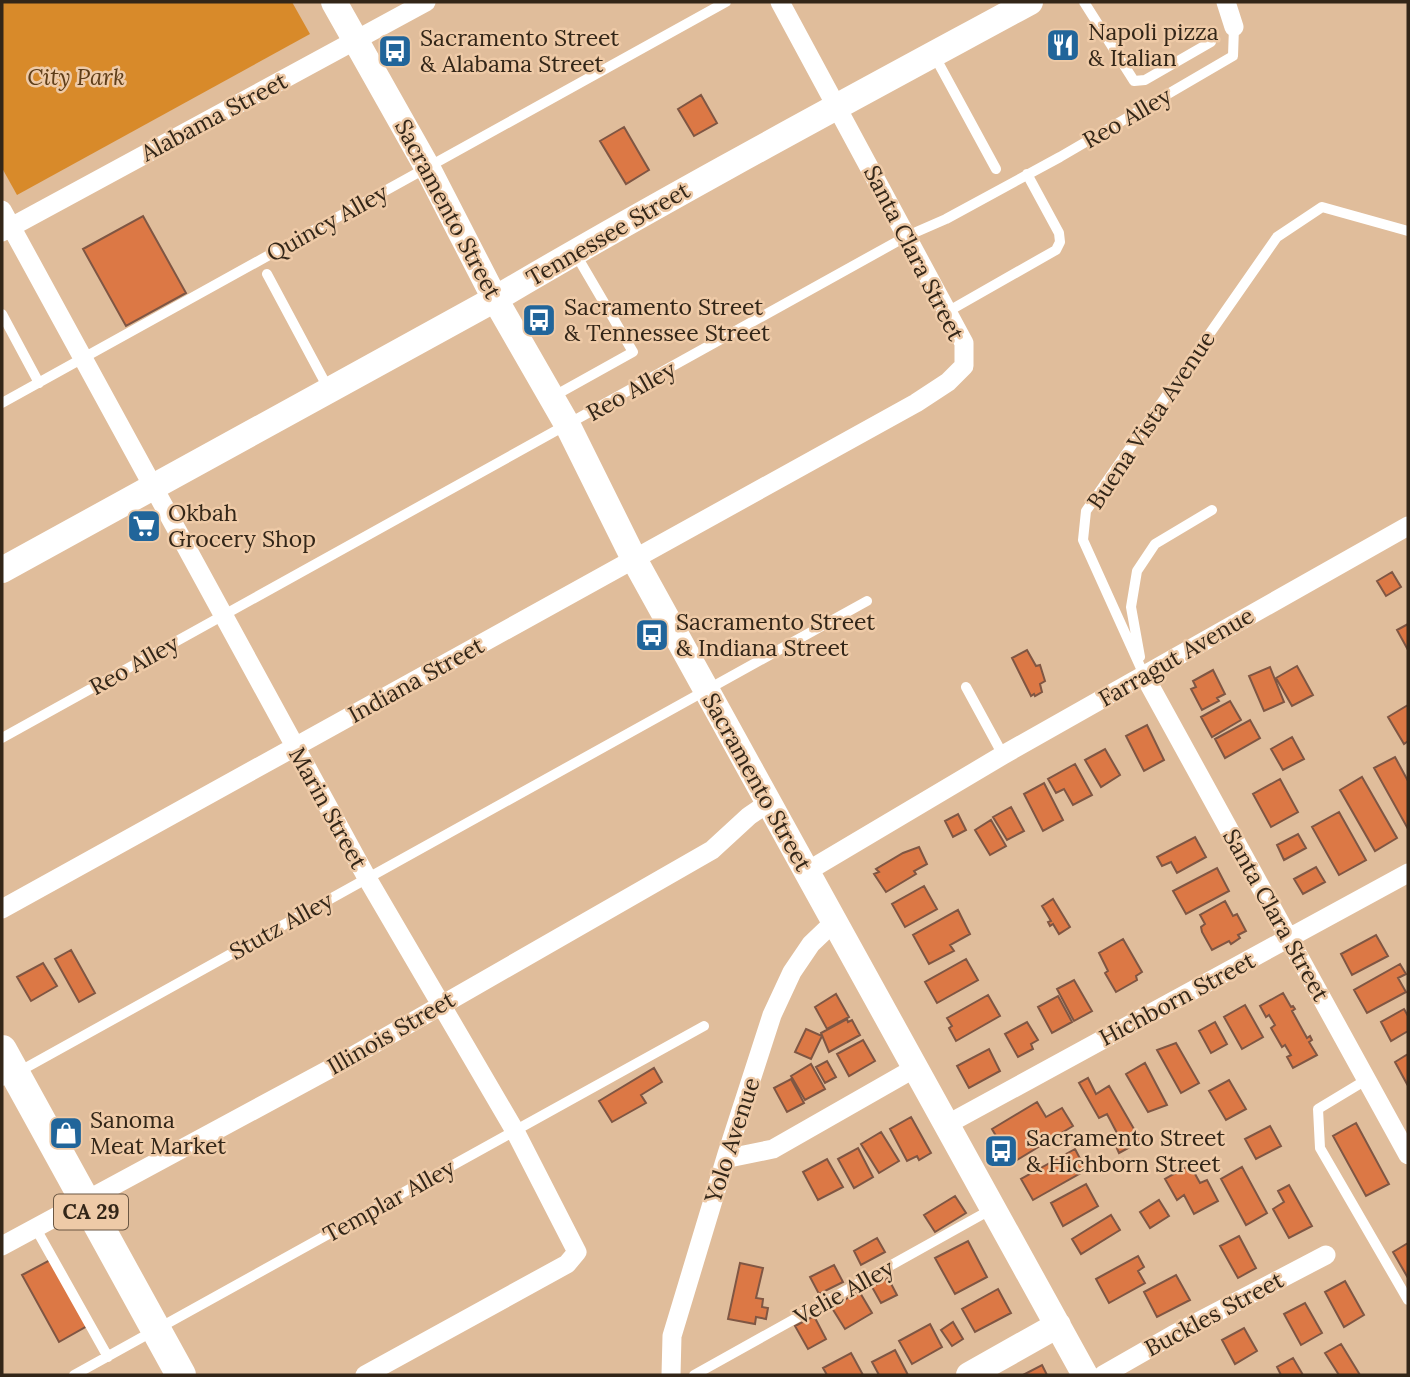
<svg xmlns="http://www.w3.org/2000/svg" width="1410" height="1377" viewBox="0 0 1410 1377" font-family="Lora,serif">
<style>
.green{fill:#d88a2a}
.building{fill:#dc7845;stroke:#7f5643;stroke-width:2}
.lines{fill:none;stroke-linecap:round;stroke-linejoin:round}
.lane{stroke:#fff;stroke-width:10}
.street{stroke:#fff;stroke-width:19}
.secondary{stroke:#fff;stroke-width:26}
.primary{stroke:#fff;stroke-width:30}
.labels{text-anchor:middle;stroke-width:5;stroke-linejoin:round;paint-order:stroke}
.shield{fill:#eecaa7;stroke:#6b5743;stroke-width:2}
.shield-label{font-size:21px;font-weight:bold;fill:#332618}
.poi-label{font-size:23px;fill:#332618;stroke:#eecaa7;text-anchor:start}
.park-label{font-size:23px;font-style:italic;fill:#5e3d18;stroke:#eecaa7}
.street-label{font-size:23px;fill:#332618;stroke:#eecaa7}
</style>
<rect width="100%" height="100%" fill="#e0bd9b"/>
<path class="green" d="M2,2h290l18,32 -293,161 -15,-27z"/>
<path class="building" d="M701,95l16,28 -23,13 -16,-27z
M624,127l25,43 -23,14 -26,-43z
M143,216l43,77 -60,33 -43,-77z
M1392,572l9,15 -15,9 -9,-15z
M1408,624v26l-11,-20z
M1027,650l9,16 4,-1 5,16 -5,3 2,8 -7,4 -1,-2 -3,2 -19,-38z
M1297,666l16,29 -21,11 -16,-28z
M1270,667l14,35 -20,9 -15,-35z
M1213,670l12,24 -8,4 2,3 -17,9 -11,-21 5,-2 -3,-6z
M1230,701l11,19 -29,17 -11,-20z
M1408,705v36l-4,3 -16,-27z
M1250,720l10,18 -35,20 -10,-19z
M1147,725l17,35 -20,11 -18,-35z
M1292,737l12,22 -21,11 -12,-21z
M1105,749l15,26 -19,12 -16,-27z
M1395,757l13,24v48l-34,-61z
M1075,764l17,31 -19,10 -9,-16 -8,4 -8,-14z
M1362,777l35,61 -22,13 -35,-61z
M1280,779l18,33 -27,15 -18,-33z
M1044,783l19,37 -20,11 -19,-37z
M1011,807l13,24 -17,9 -14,-23z
M1339,812l27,48 -27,15 -27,-48z
M958,814l8,16 -13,7 -8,-16z
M991,820l15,26 -16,9 -15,-25z
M1298,834l8,14 -22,12 -7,-15z
M1195,837l11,20 -29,16 -6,-11 -9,4 -5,-9z
M919,847l8,17 -13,7 2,3 -30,18 -12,-18 5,-2 -3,-3 27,-16z
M1316,867l9,15 -22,12 -9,-15z
M1217,868l12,23 -43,23 -13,-23z
M924,886l13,23 -32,18 -13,-23z
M1053,899l17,28 -11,7 -6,-10 -3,2 -2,-4 3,-1 -9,-15z
M1225,901l8,15 4,-2 9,17 -8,4 2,3 -9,6 -2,-3 -17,9 -10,-18 -1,-5 4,-3 -5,-9z
M958,910l12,24 -20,11 4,6 -25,13 -16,-29z
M1376,935l12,21 -36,19 -11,-21z
M1123,939l19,33 -6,4 1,4 -21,12 -11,-19 3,-2 -9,-18z
M71,950l24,43 -16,9 -24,-43z
M966,959l12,21 -41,23 -12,-21z
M43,963l14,23 -26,15 -14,-24z
M1400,964l6,10 -8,4 8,14 -39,21 -13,-23z
M1074,980l18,31 -18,10 -17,-32z
M1283,993l8,14 2,-1 2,3 -3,2 15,27 3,-2 2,4 -3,2 8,13 -24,13 -6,-11 4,-2 -6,-10 -3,2 -11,-19 4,-3 -6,-10 -3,2 -6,-11z
M836,994l13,23 -22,12 -12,-22z
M988,995l12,21 -44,25 -7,-13 3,-2 -5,-8z
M1058,996l14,26 -20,11 -14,-26z
M1245,1005l18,32 -21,12 -18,-32z
M1404,1009l4,7v15l-17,10 -10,-19z
M847,1019l1,3 4,-2 8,15 -31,17 -8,-19z
M1027,1022l11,18 -7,4 2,5 -15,8 -13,-23z
M1215,1022l12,22 -16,9 -12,-22z
M806,1029l16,7 -11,23 -16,-7z
M863,1040l12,21 -26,15 -12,-22z
M1176,1043l23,40 -18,10 -24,-43z
M989,1049l11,22 -31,17 -12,-22z
M1408,1054v29l-1,1 -12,-22z
M827,1061l9,16 -11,6 -9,-16z
M1145,1063l22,42 -19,7 -22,-38z
M811,1064l14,25 -20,11 -14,-24z
M654,1068l8,14 -21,13 5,8 -34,19 -13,-21z
M1088,1078l8,16 13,-8 32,55 -22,12 -4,-9 3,-2 -4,-8 3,-1 -10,-19 -8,4 -20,-35z
M791,1079l13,24 -17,9 -13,-24z
M1229,1080l17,29 -20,11 -17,-29z
M1037,1102l9,15 16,-9 11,18 -61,37 -20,-34z
M911,1117l20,36 -12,7 -2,-4 -10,5 -17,-32z
M1356,1123l33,61 -23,12 -33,-60z
M1270,1126l11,20 -25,13 -11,-20z
M881,1132l18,29 -20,12 -18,-29z
M858,1148l15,29 -19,11 -16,-29z
M1075,1149l11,21 -53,30 -12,-21z
M827,1159l16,28 -25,13 -15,-28z
M1190,1165l10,18 7,-3 11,21 -24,13 -10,-19 -7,5 -12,-21z
M1242,1167l25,46 -21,12 -25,-46z
M1086,1184l12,22 -35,20 -12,-23z
M1289,1185l23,41 -23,12 -16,-29 11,-7 -6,-11z
M955,1196l11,17 -31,19 -11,-17z
M1159,1200l10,16 -19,12 -10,-16z
M1111,1215l9,15 -39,24 -9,-15z
M1239,1236l17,32 -18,10 -18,-32z
M877,1238l8,14 -24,13 -7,-14z
M968,1241l19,36 -32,17 -20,-36z
M1408,1243v35l-15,-26z
M1138,1256l6,11 -6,4 7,12 -36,20 -13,-24z
M50,1260l37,66 -28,16 -37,-67z
M740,1263l23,5 -7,30 7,1 -1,8 6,1 -2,11 -10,-2 -1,7 -27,-5z
M834,1265l9,17 -24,12 -9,-17z
M1176,1275l14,25 -33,17 -13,-25z
M888,1278l9,17 -16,8 -9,-16z
M1345,1281l19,34 -20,12 -19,-35z
M998,1289l13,24 -36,19 -13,-23z
M859,1291l13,22 -27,16 -13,-21z
M1305,1303l17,30 -21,12 -17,-31z
M814,1316l12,23 -18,10 -13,-23z
M953,1322l10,17 -11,7 -11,-16z
M930,1324l12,23 -30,17 -13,-23z
M1244,1328l13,23 -22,13 -13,-24z
M1341,1344l19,31h-21l-14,-22z
M895,1350l13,25h-29l-7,-13z
M851,1353l12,22h-36l-4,-7z
M1293,1358l10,17h-22l-4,-8z
M1042,1365l5,10h-24z"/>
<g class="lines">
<path class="lane" d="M1084,2l50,79 11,-1 66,-38
M934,55l62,114
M267,274l61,114
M947,312l109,-62 4,-8 -1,-9 -32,-59
M2,314l37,69
M554,396l79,-44 -58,-99
M2,403l724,-401
M1140,657l-9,-50 6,-36 18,-27 57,-34
M1144,675l-61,-135 3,-29 191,-274 45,-30 86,24
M966,687l37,68
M2,738l905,-502 39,-17 114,-62 173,-101 1,-29
M1366,1080l-48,29 2,39 88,152
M2,1081l865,-480
M35,1227l73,130
M74,1375l630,-349
M694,1375l298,-166"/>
<path class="street" d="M1226,2l8,25
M2,210l365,668 148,253 62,121 -10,12 -202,111
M2,232l424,-230
M1144,675l264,480
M806,872l197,-117 405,-229
M2,909l914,-506 32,-21 16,-16v-23l-184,-341
M946,1125l462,-252
M727,1154l7,3 39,-8 142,-81
M2,1246l337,-182 373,-214 37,-34 19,-13
M671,1375l1,-39 55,-182 45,-139 20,-43 19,-28 23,-22
M1103,1375l70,-40 153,-80"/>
<path class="secondary" d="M334,2l93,165 68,132 73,127 66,133 451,816
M2,570l493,-271c176,-104 356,-200 535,-297
M969,1375l89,-50"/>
<path class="primary" d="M2,1050l179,325"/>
</g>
<defs>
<g id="restaurant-square" transform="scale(1.75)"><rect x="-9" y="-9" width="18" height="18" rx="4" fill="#21659a" stroke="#eecaa7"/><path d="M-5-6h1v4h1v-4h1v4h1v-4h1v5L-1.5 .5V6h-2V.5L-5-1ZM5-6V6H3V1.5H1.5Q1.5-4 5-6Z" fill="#fff"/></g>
<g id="bus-square" transform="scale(1.75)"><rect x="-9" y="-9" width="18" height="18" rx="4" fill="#21659a" stroke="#eecaa7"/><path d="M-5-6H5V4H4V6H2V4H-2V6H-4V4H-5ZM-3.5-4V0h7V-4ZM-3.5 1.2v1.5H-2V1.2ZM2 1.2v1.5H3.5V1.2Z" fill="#fff"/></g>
<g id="supermarket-square" transform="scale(1.75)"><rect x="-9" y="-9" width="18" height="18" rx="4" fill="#21659a" stroke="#eecaa7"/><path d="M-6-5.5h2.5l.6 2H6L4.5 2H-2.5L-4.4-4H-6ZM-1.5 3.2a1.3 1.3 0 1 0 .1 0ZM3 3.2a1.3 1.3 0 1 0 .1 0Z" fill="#fff"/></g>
<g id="shop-square" transform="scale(1.75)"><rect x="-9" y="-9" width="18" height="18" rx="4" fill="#21659a" stroke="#eecaa7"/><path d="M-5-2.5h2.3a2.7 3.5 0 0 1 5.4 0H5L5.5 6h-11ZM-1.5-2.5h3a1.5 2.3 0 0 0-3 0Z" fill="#fff"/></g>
</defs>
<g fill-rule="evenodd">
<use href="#restaurant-square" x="1063" y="45"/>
<use href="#bus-square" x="395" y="51"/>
<use href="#bus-square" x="539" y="320"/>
<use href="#supermarket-square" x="144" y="526"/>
<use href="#bus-square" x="652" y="635"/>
<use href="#shop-square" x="66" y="1133"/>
<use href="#bus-square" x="1001" y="1151"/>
</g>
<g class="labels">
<rect class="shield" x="54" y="1194.5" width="74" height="35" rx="5"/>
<g class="shield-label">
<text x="91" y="1219">CA 29</text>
</g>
<g class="poi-label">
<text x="1088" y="40">Napoli pizza<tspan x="1088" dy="26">&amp; Italian</tspan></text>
<text x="420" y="46">Sacramento Street<tspan x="420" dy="26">&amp; Alabama Street</tspan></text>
<text x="564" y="315">Sacramento Street<tspan x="564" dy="26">&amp; Tennessee Street</tspan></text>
<text x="168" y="521">Okbah<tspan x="168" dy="26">Grocery Shop</tspan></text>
<text x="676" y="630">Sacramento Street<tspan x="676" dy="26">&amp; Indiana Street</tspan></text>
<text x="90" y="1128">Sanoma<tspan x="90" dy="26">Meat Market</tspan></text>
<text x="1026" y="1146">Sacramento Street<tspan x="1026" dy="26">&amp; Hichborn Street</tspan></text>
</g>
<g class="park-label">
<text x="76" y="85">City Park</text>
</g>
<g class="street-label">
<text transform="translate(214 117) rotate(-28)" y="8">Alabama Street</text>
<text transform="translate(1127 118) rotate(-30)" y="8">Reo Alley</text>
<text transform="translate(448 209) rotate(62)" y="8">Sacramento Street</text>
<text transform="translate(327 223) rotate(-29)" y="8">Quincy Alley</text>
<text transform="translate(608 234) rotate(-30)" y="8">Tennessee Street</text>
<text transform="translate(914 253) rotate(63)" y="8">Santa Clara Street</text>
<text transform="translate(631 391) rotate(-29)" y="8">Reo Alley</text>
<text transform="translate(1151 420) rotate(-56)" y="8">Buena Vista Avenue</text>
<text transform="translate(1176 657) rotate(-30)" y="8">Farragut Avenue</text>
<text transform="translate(134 665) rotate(-29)" y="8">Reo Alley</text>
<text transform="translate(416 680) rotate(-29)" y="8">Indiana Street</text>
<text transform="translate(757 782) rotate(61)" y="8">Sacramento Street</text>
<text transform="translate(328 808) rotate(61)" y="8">Marin Street</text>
<text transform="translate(1276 915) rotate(61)" y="8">Santa Clara Street</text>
<text transform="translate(281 926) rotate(-29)" y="8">Stutz Alley</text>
<text transform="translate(1177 999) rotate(-28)" y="8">Hichborn Street</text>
<text transform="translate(391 1033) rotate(-30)" y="8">Illinois Street</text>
<text transform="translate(732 1140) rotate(-72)" y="8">Yolo Avenue</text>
<text transform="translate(389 1201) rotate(-29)" y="8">Templar Alley</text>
<text transform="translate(844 1292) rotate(-29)" y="8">Velie Alley</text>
<text transform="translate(1214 1314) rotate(-28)" y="8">Buckles Street</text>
</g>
</g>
<rect width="1410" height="1377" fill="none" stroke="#332618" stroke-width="7"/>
</svg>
